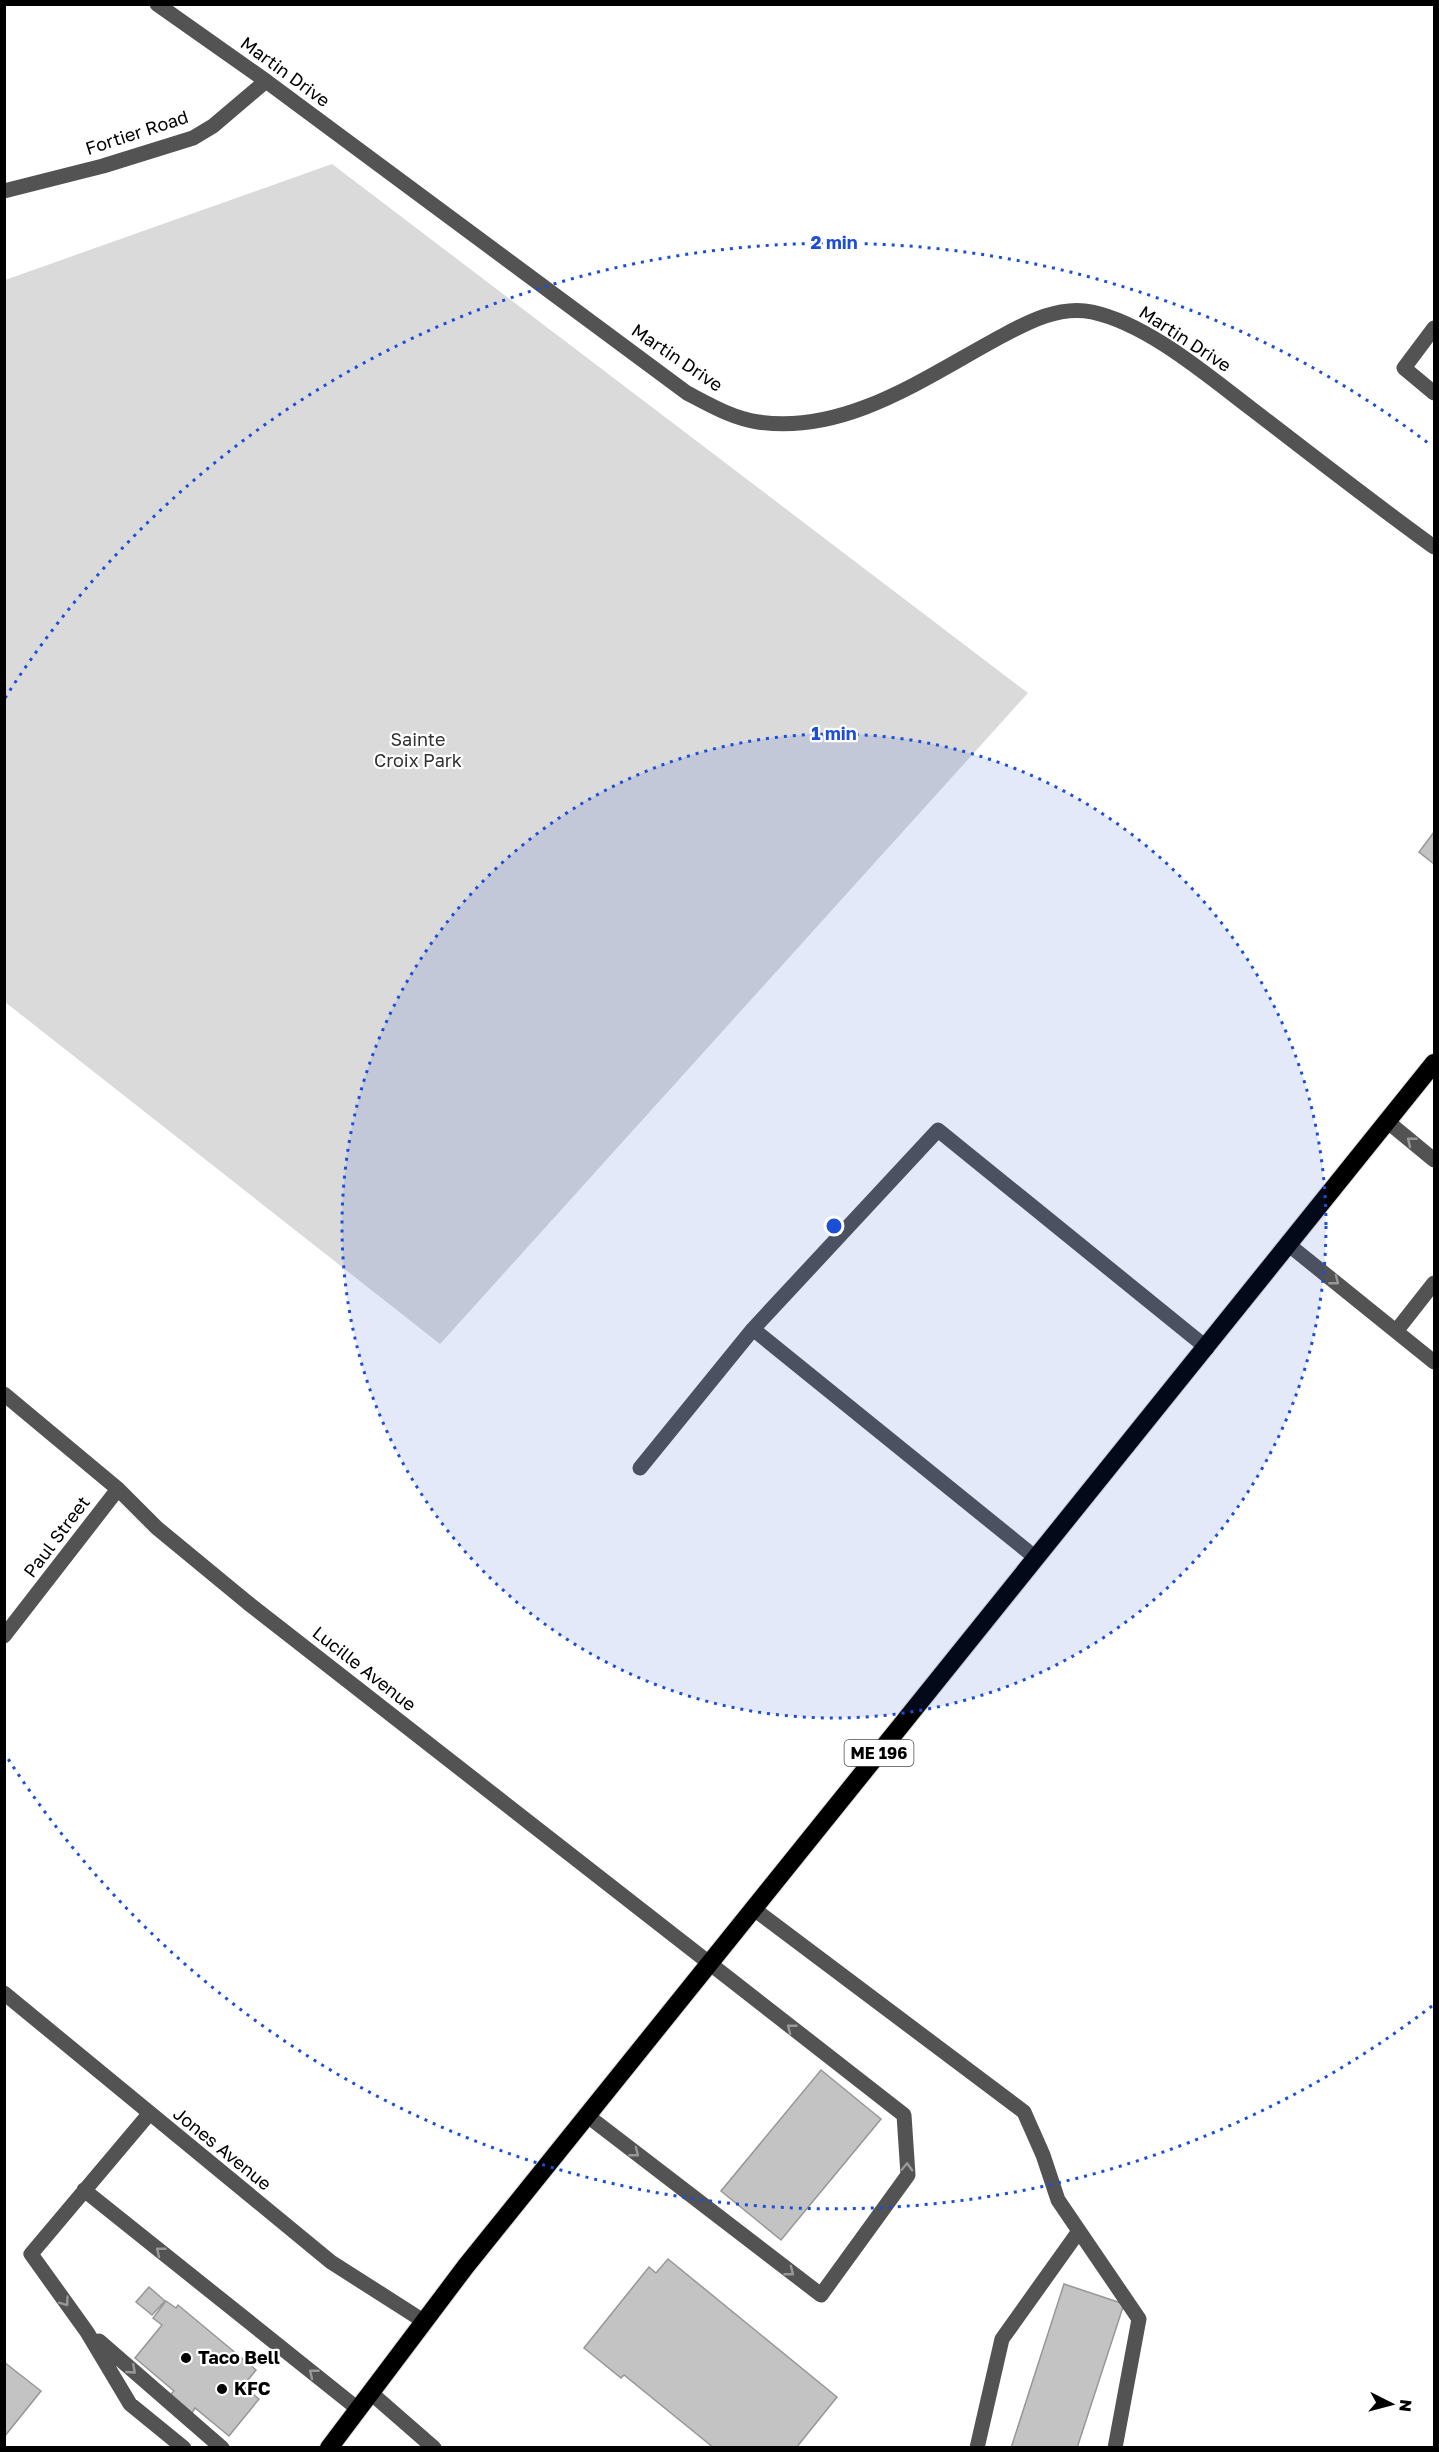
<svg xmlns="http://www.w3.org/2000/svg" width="1439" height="2452" viewBox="0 0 1439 2452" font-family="'Golos Text',sans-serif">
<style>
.green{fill:#dadada}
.building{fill:#c3c3c3;stroke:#979797;stroke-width:1.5}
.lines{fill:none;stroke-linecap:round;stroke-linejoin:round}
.highway-casing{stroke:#dbdbdb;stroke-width:20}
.minor{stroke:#535353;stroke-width:15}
.highway{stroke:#000;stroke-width:18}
.oneway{stroke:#989898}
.ring{fill:none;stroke:#1d4ed8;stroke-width:3;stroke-dasharray:3 6}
.poi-dot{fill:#000;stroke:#fff;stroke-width:2}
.labels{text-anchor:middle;stroke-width:4.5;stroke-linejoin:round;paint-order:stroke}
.shield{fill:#fff;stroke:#4c4c4c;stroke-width:1.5}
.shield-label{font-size:16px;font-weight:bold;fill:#000}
.street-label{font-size:18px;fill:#000;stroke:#fff}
.park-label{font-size:18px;fill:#313131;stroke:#fff}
.poi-label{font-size:18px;font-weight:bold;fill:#000;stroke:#fff;text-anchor:start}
.centre{fill:#1d4ed8;stroke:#fff;stroke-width:3}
.ring-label{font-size:18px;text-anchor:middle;font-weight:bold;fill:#1d4ed8;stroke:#fff;stroke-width:4.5;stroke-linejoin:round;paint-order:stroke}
</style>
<rect width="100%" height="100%" fill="#fff"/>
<path class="green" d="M332,164l696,529 -588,651 -435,-342v-722z"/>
<path class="building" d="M1434,832v32l-15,-12z
M821,2070l60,49 -100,121 -60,-49z
M668,2259l169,138 -41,51h-82l-90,-73 -3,3 -37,-30 65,-81 7,6z
M1064,2284l60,20 -47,144h-66z
M149,2287l16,14 -13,14 -16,-13z
M166,2301l10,7 2,-3 78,65 -13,16 16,13 -30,37 -34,-28 -3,5 -22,-18 4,-4 -39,-33 27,-33 -9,-7z
M4,2362l37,29 -37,46z"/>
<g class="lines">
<g class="highway-casing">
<path id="highway" d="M329,2448l137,-182 968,-1203"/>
</g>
<path class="minor" d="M157,4l109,77 421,312c23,12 45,25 71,29 89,13 169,-46 244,-86 26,-14 58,-31 90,-24 56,12 116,64 161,98 60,46 120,93 181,137
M4,191l99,-25 90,-28 20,-12 53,-45
M1434,328l-30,40 30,25
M1388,1122l46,38
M1289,1245l145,117
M753,1329l185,-199 269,218
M1397,1330l37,-47
M4,1394l114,95 39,39 91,75 656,512 4,60 -87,120 -232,-178
M640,1468l113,-139 283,229
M4,1636l114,-147
M754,1909l270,203 19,43 15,45 81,119 -24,129
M4,1993l327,269 94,60
M149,2114l-118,140 56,78 43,72 54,44
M84,2190l274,219
M99,2341l123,107
M371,2393l63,55
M977,2448l25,-109 77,-108"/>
<use href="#highway" class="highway"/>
</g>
<defs><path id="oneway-chevron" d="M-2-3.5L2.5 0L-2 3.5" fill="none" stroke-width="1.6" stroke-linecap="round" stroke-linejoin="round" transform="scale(1.5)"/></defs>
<g class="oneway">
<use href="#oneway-chevron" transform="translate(1411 1141) rotate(-141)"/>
<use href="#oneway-chevron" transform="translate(1335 1281) rotate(38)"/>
<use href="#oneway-chevron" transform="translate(791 2028) rotate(-142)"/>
<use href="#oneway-chevron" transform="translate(635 2153) rotate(38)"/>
<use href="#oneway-chevron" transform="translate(907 2167) rotate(-88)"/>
<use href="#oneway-chevron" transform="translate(160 2251) rotate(-141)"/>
<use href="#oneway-chevron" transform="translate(790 2272) rotate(38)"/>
<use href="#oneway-chevron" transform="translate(65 2302) rotate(54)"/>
<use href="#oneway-chevron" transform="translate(132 2370) rotate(41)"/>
<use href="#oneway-chevron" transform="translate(313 2373) rotate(-141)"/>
</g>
<circle cx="834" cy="1226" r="492" fill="#1d4ed8" fill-opacity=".12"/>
<g class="ring">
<circle cx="834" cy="1226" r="492"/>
<path d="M1432 2006A983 983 0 0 1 5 1754M5 698A983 983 0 0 1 1432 446"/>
</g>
<g class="poi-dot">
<circle cx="186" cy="2358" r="6"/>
<circle cx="222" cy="2389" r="6"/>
</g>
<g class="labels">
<rect class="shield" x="844.5" y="1740" width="69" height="26" rx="4.5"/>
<g class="shield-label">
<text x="879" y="1759">ME 196</text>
</g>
<g class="street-label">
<text transform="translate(285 72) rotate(36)" y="6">Martin Drive</text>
<text transform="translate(137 133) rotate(-18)" y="6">Fortier Road</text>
<text transform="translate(1185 339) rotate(33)" y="6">Martin Drive</text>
<text transform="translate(677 358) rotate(34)" y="6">Martin Drive</text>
<text transform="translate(57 1537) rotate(-53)" y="6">Paul Street</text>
<text transform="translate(364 1669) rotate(38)" y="6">Lucille Avenue</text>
<text transform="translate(222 2149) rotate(39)" y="6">Jones Avenue</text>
</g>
<g class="park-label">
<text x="418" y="746">Sainte<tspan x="418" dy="21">Croix Park</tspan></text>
</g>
<g class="poi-label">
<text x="198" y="2364">Taco Bell</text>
<text x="234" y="2395">KFC</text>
</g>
</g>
<circle cx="834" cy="1226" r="9" class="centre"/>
<g class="ring-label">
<text x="834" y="249">2 min</text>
<text x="834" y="740">1 min</text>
</g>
<rect width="1439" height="2452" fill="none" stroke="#000000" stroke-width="12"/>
<g transform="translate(1391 2404) rotate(96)" stroke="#ffffff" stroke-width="4.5" paint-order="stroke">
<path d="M0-4.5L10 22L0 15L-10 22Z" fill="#000000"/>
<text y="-9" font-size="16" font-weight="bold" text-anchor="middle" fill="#000000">N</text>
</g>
</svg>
